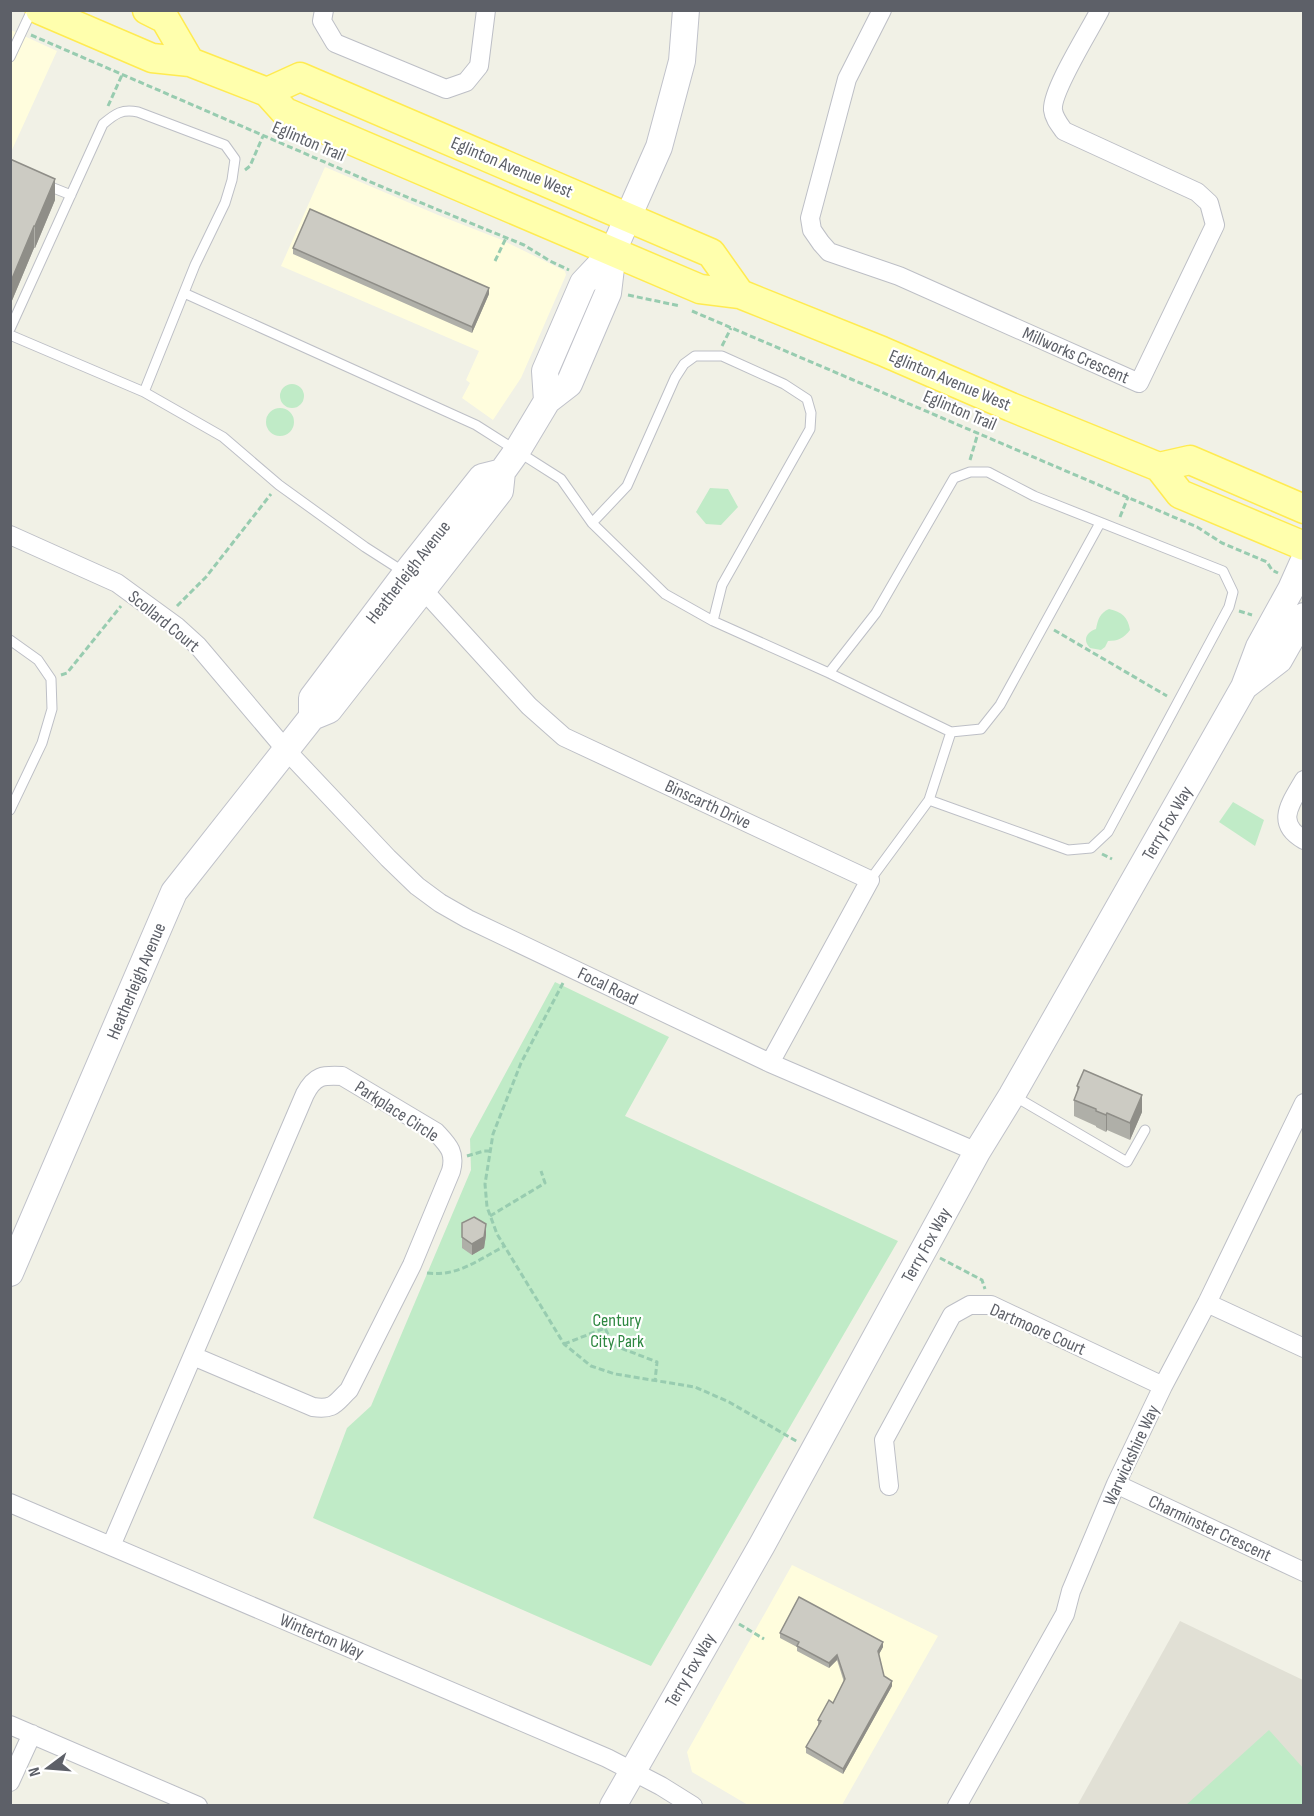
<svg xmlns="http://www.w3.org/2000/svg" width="1314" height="1816" viewBox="0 0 1314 1816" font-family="'Sofia Sans Condensed',sans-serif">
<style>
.commercial{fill:#fffddd}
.education{fill:#e1e0d5}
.green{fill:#c0ebc7}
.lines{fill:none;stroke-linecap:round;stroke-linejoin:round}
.lane-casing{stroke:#bdbfc6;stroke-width:11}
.street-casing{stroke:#bdbfc6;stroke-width:20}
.secondary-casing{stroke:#c0c2ca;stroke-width:28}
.primary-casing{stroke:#ffeb51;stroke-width:31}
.path{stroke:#98ccb0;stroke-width:3;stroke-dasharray:6 3;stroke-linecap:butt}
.lane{stroke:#fff;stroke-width:9}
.street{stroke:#fff;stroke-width:18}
.secondary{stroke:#fff;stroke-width:26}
.primary{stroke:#ffffad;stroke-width:28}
.wall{fill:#afafa8}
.shaded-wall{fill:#8f8e88}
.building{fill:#cccbc3;stroke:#8f8e88;stroke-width:1.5}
.labels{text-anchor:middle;stroke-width:4.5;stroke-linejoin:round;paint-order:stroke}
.street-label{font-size:18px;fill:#5d6068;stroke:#fff}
.park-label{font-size:18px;fill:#2d8740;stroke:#fff}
</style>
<rect width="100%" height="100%" fill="#f1f1e6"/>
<path class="commercial" d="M11,30l46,21 -46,101z
M325,167l113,48 64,25 63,31 1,4 -45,103 -28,42 -31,-22 8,-15 -4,-3 13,-29 -198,-85z
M792,1565l146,71 -96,169h-94l-56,-33 -5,-20z"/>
<path class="education" d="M1180,1621l123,59v125l-226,1z"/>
<path class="green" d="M280 396a12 12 0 1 1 24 0a12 12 0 1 1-24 0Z
M266 422a14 14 0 1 1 28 0a14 14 0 1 1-28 0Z
M710,488l18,1 10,18 -17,18 -15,-1 -10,-12z
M1109,609c13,3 19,8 21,21 -6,8 -12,11 -22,11l-3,6 -4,3 -11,-2c-8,-8 -3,-16 6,-19 2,-10 4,-16 13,-20z
M1233,802l31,18 -9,26 -36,-24z
M555,982l114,55 -44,79 273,125 -247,425 -338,-148 34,-90 24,-22 100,-236 -1,-31z
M1269,1730l34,38v37h-117z"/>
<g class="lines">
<g class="lane-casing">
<path id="lane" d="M10,57l22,-47
M46,185l25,10
M184,293l292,132 85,54 31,44 73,71 48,27 116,52 122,59 30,-3 19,-24 100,-182
M10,329l93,-205c13,-11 19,-15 35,-12l87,33 10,14 -3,21 -7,23 -30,62 -51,127
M10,335l134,57 79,45 56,48 86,62 39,25
M592,523l35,-37 48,-108 9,-14 11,-8h27l62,28 23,15 4,14 -1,16 -88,156 -9,36
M10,640l28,20 13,19 1,30 -10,34 -32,67
M829,673l47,-60 78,-135 16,-6h18l46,24 189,75 10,21 -4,15 -121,225 -17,16 -23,2 -139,-50
M870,880l59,-80 22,-68
M1014,1096l113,66 18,-32"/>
</g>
<g class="street-casing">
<path id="street" d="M324,10l-2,11 13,22 111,46 20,-7 13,-16 7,-56
M882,10l-35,69 -37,139 2,12 9,13 8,9 70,24 240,107 76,-158 -6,-22 -12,-11 -133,-61c-5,-7 -10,-13 -11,-21 -2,-19 37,-80 47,-100
M10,535l107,48 59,43 22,20 88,104 102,108 29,28 23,17 28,16 302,144 207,89
M417,583l112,123 35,31 306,143 -100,183
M1304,780c-13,23 -30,43 0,60
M1207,1303l97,45
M1116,1484l188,88
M889,1486l-5,-46 68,-125 18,-10h21l172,81
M10,1503l597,255 54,28 32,20
M111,1546l194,-452c10,-19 18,-19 37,-18l94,56c12,13 20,20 15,39l-39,94 -63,125c-14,13 -14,20 -36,17l-120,-51
M10,1725l188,81
M10,1782l22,-48
M957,1806l108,-192 6,-23 45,-107 47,-98 44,-83 97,-200"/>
</g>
<g class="secondary-casing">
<path id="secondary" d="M547,401l-2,-30 38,-88 30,-32
M1244,687l35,-27 25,-44
M312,717v-19l94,-125 76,-96 20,-5
M10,1273l164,-381 138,-175 17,-7 171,-219 2,-19 15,-21 30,-50 22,-17 39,-91 5,-42 46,-104 23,-86 4,-51
M613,1806l149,-261 215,-393 35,-57 232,-408 15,-40 32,-58 13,-29"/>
</g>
<g class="primary-casing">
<path id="primary" d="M40,10l112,48 38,4 77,30 18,20 415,177 40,5 142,57 129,56 148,60 21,27 124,52
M147,10l18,9 25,43
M267,92l33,-15 411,176 29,41
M1159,467l31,-7 114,49"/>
</g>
<path class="path" d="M31,35l349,151 144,59 26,16 19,9
M108,106l14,-31
M245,170l5,-4 13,-30
M495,261l11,-23
M628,295l52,11
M692,311l505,216 25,16 45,19 5,8 6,3
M722,346l9,-18
M970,460l8,-27
M1120,517l8,-20
M177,606l29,-29 65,-83
M1239,611l13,4
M1054,630l113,66
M61,675l6,-2 54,-67
M1102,854l10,5
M563,983l-42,80 -28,71 -8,50 2,23 10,27 67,110 27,22 24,8 80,13 34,15 69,40
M467,1156l17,-5h7
M490,1216l55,-33 -4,-12
M940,1258l42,22 3,9
M427,1273c30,4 51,-13 76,-26
M564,1344l41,-16 8,17 44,17 -2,19
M739,1624l25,15"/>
<use href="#lane" class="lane"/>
<use href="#street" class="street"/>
<use href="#secondary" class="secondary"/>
<use href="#primary" class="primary"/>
</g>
<path class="wall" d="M10,159l45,41 -20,48h-1l-23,55h-1z
M293,248l196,46 -17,39 -179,-79z
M1077,1086l65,26 -12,28 -23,-10 -1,2 -10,-5v-1l-22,-10v-16l3,-7z
M462,1223l24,12 -2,13 -12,7 -10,-7z
M780,1633l103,14 -4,7 5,22 8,10 -49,88 -37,-21v-6l12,-21v-6l15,-17 11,-21 -7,-22 -8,8 -32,-17v-4l-17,-9z"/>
<path class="shaded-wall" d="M55,179v21l-20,48v-22z
M34,226v22l-23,55v-22z
M489,288v6l-17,39v-6z
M1142,1095v17l-12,28v-17z
M1107,1113v17l-1,2v-17z
M486,1224v11l-2,13 -12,7v-11z
M883,1642v5l-5,9v-5z
M837,1655v5l-8,8v-5z
M892,1681v5l-49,88v-5z"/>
<path class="building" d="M10,159l45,20 -20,47h-1l-23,55h-1z
M310,209l179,79 -17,39 -179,-79z
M1084,1070l58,25 -12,28 -23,-10 -1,2 -10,-4v-2l-22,-9 5,-13 -2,-1z
M474,1217l12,7 -2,13 -12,7 -10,-7v-14z
M799,1597l84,45 -5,9 6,25 8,5 -49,88 -37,-22 15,-26 -3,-1 11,-20 4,3 12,-24 -8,-24 -8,8 -32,-17 2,-4 -19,-9z"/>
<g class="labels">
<g class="street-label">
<text transform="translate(309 141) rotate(23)" y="6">Eglinton Trail</text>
<text transform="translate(512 167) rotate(23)" y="6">Eglinton Avenue West</text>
<text transform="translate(1076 355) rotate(24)" y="6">Millworks Crescent</text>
<text transform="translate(950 380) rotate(23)" y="6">Eglinton Avenue West</text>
<text transform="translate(960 410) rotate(23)" y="6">Eglinton Trail</text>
<text transform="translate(408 572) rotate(-52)" y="6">Heatherleigh Avenue</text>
<text transform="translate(164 621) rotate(39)" y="6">Scollard Court</text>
<text transform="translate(708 804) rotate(25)" y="6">Binscarth Drive</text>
<text transform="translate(1167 823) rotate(-60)" y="6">Terry Fox Way</text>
<text transform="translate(136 981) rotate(-67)" y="6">Heatherleigh Avenue</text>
<text transform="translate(608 986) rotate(26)" y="6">Focal Road</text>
<text transform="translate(397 1111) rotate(33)" y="6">Parkplace Circle</text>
<text transform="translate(926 1245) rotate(-61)" y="6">Terry Fox Way</text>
<text transform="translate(1038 1329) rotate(24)" y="6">Dartmoore Court</text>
<text transform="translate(1131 1455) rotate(-65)" y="6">Warwickshire Way</text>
<text transform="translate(1210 1528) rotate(25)" y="6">Charminster Crescent</text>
<text transform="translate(322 1636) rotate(23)" y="6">Winterton Way</text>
<text transform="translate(690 1670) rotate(-60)" y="6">Terry Fox Way</text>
</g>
<g class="park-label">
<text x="617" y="1326">Century<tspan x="617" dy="21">City Park</tspan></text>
</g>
</g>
<rect width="1314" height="1816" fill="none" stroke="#5d6068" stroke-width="24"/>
<g transform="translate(48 1768) rotate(254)" stroke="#ffffff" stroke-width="4.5" paint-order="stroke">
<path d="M0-4.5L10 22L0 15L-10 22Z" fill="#5d6068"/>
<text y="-9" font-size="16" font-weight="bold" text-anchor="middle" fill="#5d6068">N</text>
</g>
</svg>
